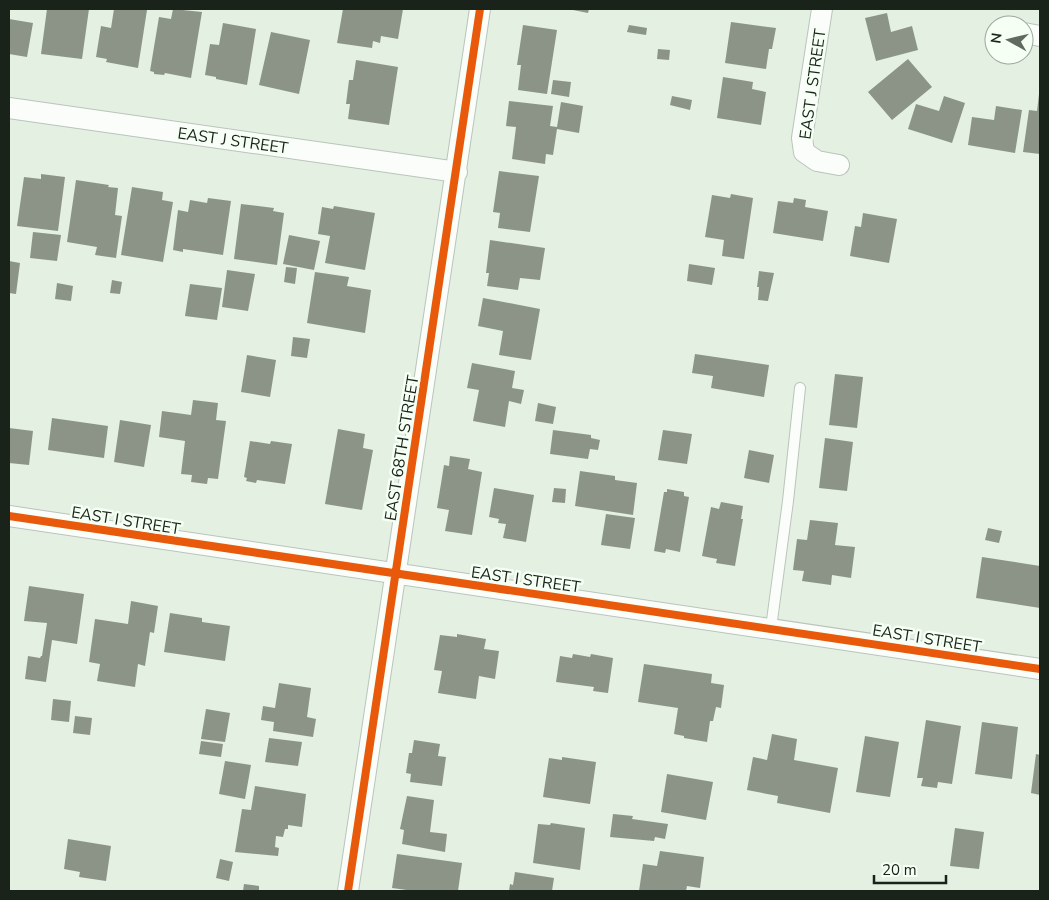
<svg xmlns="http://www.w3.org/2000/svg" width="1049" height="900" viewBox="0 0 1049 900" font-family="'Nunito Sans',sans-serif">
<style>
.building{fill:#8c9488}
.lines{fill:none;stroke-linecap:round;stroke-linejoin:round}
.lane-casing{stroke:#bac5ba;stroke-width:12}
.street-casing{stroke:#bac5ba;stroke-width:22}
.lane{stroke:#fbfdfb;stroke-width:10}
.street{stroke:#fbfdfb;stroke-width:20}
.cycleway-casing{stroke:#f5fff4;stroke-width:11}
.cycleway{stroke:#e8590c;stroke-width:8}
.labels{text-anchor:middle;stroke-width:5;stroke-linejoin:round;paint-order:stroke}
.street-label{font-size:16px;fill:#1a2319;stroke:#f5fff4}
</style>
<rect width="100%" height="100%" fill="#e3f0e2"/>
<path class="building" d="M47,9h42l-7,50 -41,-5z
M114,9l33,1 -9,58 -32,-6 1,-3 -11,-2 5,-31 10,2z
M173,9l29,3 -11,66 -26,-5 -1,2 -10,-1v-2l-4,-1 9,-54 12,2z
M343,9h60l-5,30 -17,-3 -1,7 -7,-2 -1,7 -35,-5z
M568,9h21l-1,4z
M887,13l4,19 21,-6 6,24 -42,11 -11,-43z
M9,19l24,4 -6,34 -18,-3z
M731,22l45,6 -4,21h-3l-3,20 -41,-6z
M223,23l33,6 -9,56 -31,-6v-2l-11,-2 5,-31 9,1z
M523,25l34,5 -10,64 -29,-4 3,-25h-4z
M629,25l18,3 -1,7 -19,-3z
M271,32l39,8 -11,54 -40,-9z
M658,49l12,1 -1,10 -12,-1z
M908,59l24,28 -40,33 -24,-28z
M356,60l42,7 -9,58 -41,-6 2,-15h-4l3,-24h4z
M723,77l30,5 -1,7 14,3 -5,33 -44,-7z
M553,80l18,2 -2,15 -18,-3z
M1039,94l1,1v59l-17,-2 6,-42 8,1z
M672,96l20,4 -2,10 -20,-5z
M944,96l21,7 -13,40 -44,-14 8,-25 23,7z
M509,101l44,5 -3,20 7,1 4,-25 22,4 -4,27 -22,-4 -4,26 -7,-1 -1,10 -33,-5 4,-32 -10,-1z
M996,106l26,4 -7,43 -47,-8 4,-28 22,3z
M499,171l40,5 -9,56 -32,-4 2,-15 -7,-1z
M41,174l24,3 -7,54 -41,-5 7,-49 17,2z
M76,180l33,5 -1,2 10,1 -3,27 7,1 -6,42 -21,-3 2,-8 -30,-5z
M132,187l31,5 -1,8 11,2 -10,60 -42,-7z
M731,194l22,4 -9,61 -22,-3 2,-16 -19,-3 7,-42 18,3z
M208,198l23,3 -8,54 -40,-6v3l-10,-2 5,-40 10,2 2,-12 17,3z
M794,198l12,2 -1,7 23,4 -5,30 -50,-8 5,-32 15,2z
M241,204l33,4 -1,3 11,2 -7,52 -43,-6z
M334,206l41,7 -10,57 -40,-7 5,-27 -12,-2 4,-27 11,2z
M863,213l34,6 -8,44 -39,-7 5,-30 6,1z
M33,232l28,3 -4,26 -27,-3z
M289,235l31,6 -6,29 -31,-6z
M490,240l55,8 -5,32 -20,-2 -2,12 -31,-4 2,-13h-3z
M9,261l11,2 -4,31 -7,-1z
M689,264l26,4 -3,17 -25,-4z
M286,267l11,1 -2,16 -11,-2z
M227,270l28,4 -7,37 -26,-4z
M759,271l15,2 -6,28 -10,-1 1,-13h-2z
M315,272l34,5 -2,9 24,4 -6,43 -58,-10z
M112,280l10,2 -2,12 -10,-1z
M57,283l16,3 -2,15 -16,-2z
M190,284l32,4 -5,32 -32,-4z
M483,298l57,11 -9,51 -32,-5 4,-24 -25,-5z
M293,337l17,2 -3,19 -16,-2z
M695,354l74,11 -5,32 -53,-9 2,-12 -21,-3z
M247,355l29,5 -6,37 -29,-5z
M472,363l43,8 -3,17 12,2 -3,14 -12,-3 -4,26 -32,-6 6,-31 -12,-2z
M835,374l28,3 -6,51 -28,-3z
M193,400l25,3 -2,17 10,1 -8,58 -10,-1 -1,6 -16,-2 1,-7 -11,-1 4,-33 -26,-4 3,-26 29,4z
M538,403l18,4 -3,17 -18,-3z
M52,418l56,8 -4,32 -56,-8z
M120,420l31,5 -7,42 -30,-5z
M9,428l24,3 -4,34 -20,-2z
M338,429l27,5 -2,14 10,2 -11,60 -37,-6z
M553,430l38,5v3l9,2 -2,10 -8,-1 -2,10 -38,-5z
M663,430l29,4 -5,30 -29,-4z
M825,438l28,4 -6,49 -28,-3z
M250,441l20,3 1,-3 21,3 -7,40 -28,-4 -1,3 -10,-2 1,-3 -3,-1z
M749,450l25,5 -5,28 -25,-5z
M450,456l20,3 -2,10 14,3 -10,63 -27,-4 4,-21 -12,-2 7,-43 5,1z
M580,471l35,5v4l22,3 -4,32 -58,-9z
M494,488l40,7 -8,47 -23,-4 3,-14 -8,-1 1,-4 -10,-2z
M554,488l12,1 -1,14 -13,-1z
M667,489l17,3v4l5,1 -9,55 -14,-3 -1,4 -11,-2 10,-59h3z
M721,502l22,4 -2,13h2l-8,47 -19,-3 1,-4 -15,-3 9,-49 8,2z
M606,514l29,4 -5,31 -29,-4z
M810,520l28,3 -3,22 20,2 -4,31 -19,-3 -1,10 -29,-4 2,-10 -11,-1 4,-31 10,1z
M988,528l14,3 -3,12 -14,-3z
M982,557l58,9v42l-64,-10z
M29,586l55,8 -7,50 -25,-4 -6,42 -21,-3 3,-23 12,2 1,-2h1l5,-33 -23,-2z
M131,601l27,5 -4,27 -4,-1 -5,34 -7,-2 -3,23 -38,-6 3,-17 -11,-2 6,-43 33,5z
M170,613l32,5v4l28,4 -5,35 -61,-9z
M457,634l29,5 -2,10 15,2 -4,28 -16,-3 -3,23 -38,-6 4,-22 -8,-1 6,-35 17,2z
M573,654l17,3 1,-3 22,4 -5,35 -15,-2 1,-4 -38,-5 4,-26 12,2z
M644,664l68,10 -1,9 13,2 -3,23 -5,-1 -3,14h-3l-3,21 -23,-4v-2l-10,-2 4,-26 -40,-6z
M279,683l32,5 -4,29 9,2 -3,18 -40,-6 1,-9 -13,-2 2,-14 12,2z
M53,699l18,2 -2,21 -18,-2z
M206,709l24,4 -5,29 -24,-3z
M75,716l17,2 -2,17 -17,-2z
M926,720l35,6 -9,58 -14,-2 -1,6 -16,-2 2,-8h-6z
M982,722l36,5 -6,52 -37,-5z
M772,734l25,5 -3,21 44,8 -8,45 -53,-10 1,-7 -31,-6 6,-33 14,3z
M865,736l34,6 -9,55 -34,-5z
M269,738l33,4 -4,24 -33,-4z
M414,740l26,4 -2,12 8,1 -4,29 -32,-4 1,-8 -5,-1 3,-20h3z
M201,741l22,3 -2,13 -22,-3z
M1036,754l4,1v40l-9,-2z
M562,757l34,5 -6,42 -47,-7 6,-39 13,2z
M225,761l26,4 -6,34 -26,-5z
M667,774l46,8 -7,38 -45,-8z
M255,786l51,8 -4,33 -14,-2v4h-3l-2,8 -7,-1 -1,11 4,1 -1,8 -43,-4 7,-43 9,1z
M407,796l27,4 -4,32 17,2 -2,18 -43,-8 2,-14 -4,-1z
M613,814l20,2 -1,3 36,5 -3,15 -10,-2 -1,4 -44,-4z
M551,823l34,5 -5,42 -47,-7 5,-39 12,1z
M955,828l29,4 -5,37 -29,-3z
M68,839l43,7 -5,35 -27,-4 1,-5 -16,-3z
M660,851l44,6 -4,31 -13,-2 -1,5h-47l4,-27 14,2z
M397,854l65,9 -4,28h-44l-22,-3z
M220,859l13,3 -4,19 -13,-3z
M515,872l39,6 -2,13h-43l1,-7 3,1z
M244,884l15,2v5h-16z"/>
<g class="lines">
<g class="lane-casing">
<path id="lane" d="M771,628l17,-127 12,-113"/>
</g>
<g class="street-casing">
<path id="street" d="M822,9l-20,129 2,14 13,9 22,4
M1024,33l16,3
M9,108l448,64
M9,516l1031,153
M348,891l132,-882"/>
</g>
<use href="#lane" class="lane"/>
<use href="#street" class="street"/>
<g class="cycleway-casing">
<path id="cycleway" d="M9,516l1031,153
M348,891l132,-882"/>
</g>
<use href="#cycleway" class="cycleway"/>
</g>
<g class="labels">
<g class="street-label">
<text transform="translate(812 84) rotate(-82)" y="6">EAST J STREET</text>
<text transform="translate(233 140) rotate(8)" y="6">EAST J STREET</text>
<text transform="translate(401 448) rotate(-81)" y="6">EAST 68TH STREET</text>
<text transform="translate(126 520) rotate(9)" y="6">EAST I STREET</text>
<text transform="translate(526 579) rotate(8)" y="6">EAST I STREET</text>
<text transform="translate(927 638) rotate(9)" y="6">EAST I STREET</text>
</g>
</g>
<rect width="1049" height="900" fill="none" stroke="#1a2319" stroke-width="20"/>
<g transform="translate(1009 40) rotate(278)"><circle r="24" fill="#f5fff4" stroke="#9da79c"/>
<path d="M0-4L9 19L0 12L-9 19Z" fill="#606b5f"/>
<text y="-8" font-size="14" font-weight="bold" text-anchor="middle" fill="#1a2319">N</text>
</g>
<path d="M874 875v8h72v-8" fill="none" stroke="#1a2319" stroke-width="2.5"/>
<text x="882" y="875" font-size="15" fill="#1a2319" stroke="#f5fff4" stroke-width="4" paint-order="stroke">20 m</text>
</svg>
